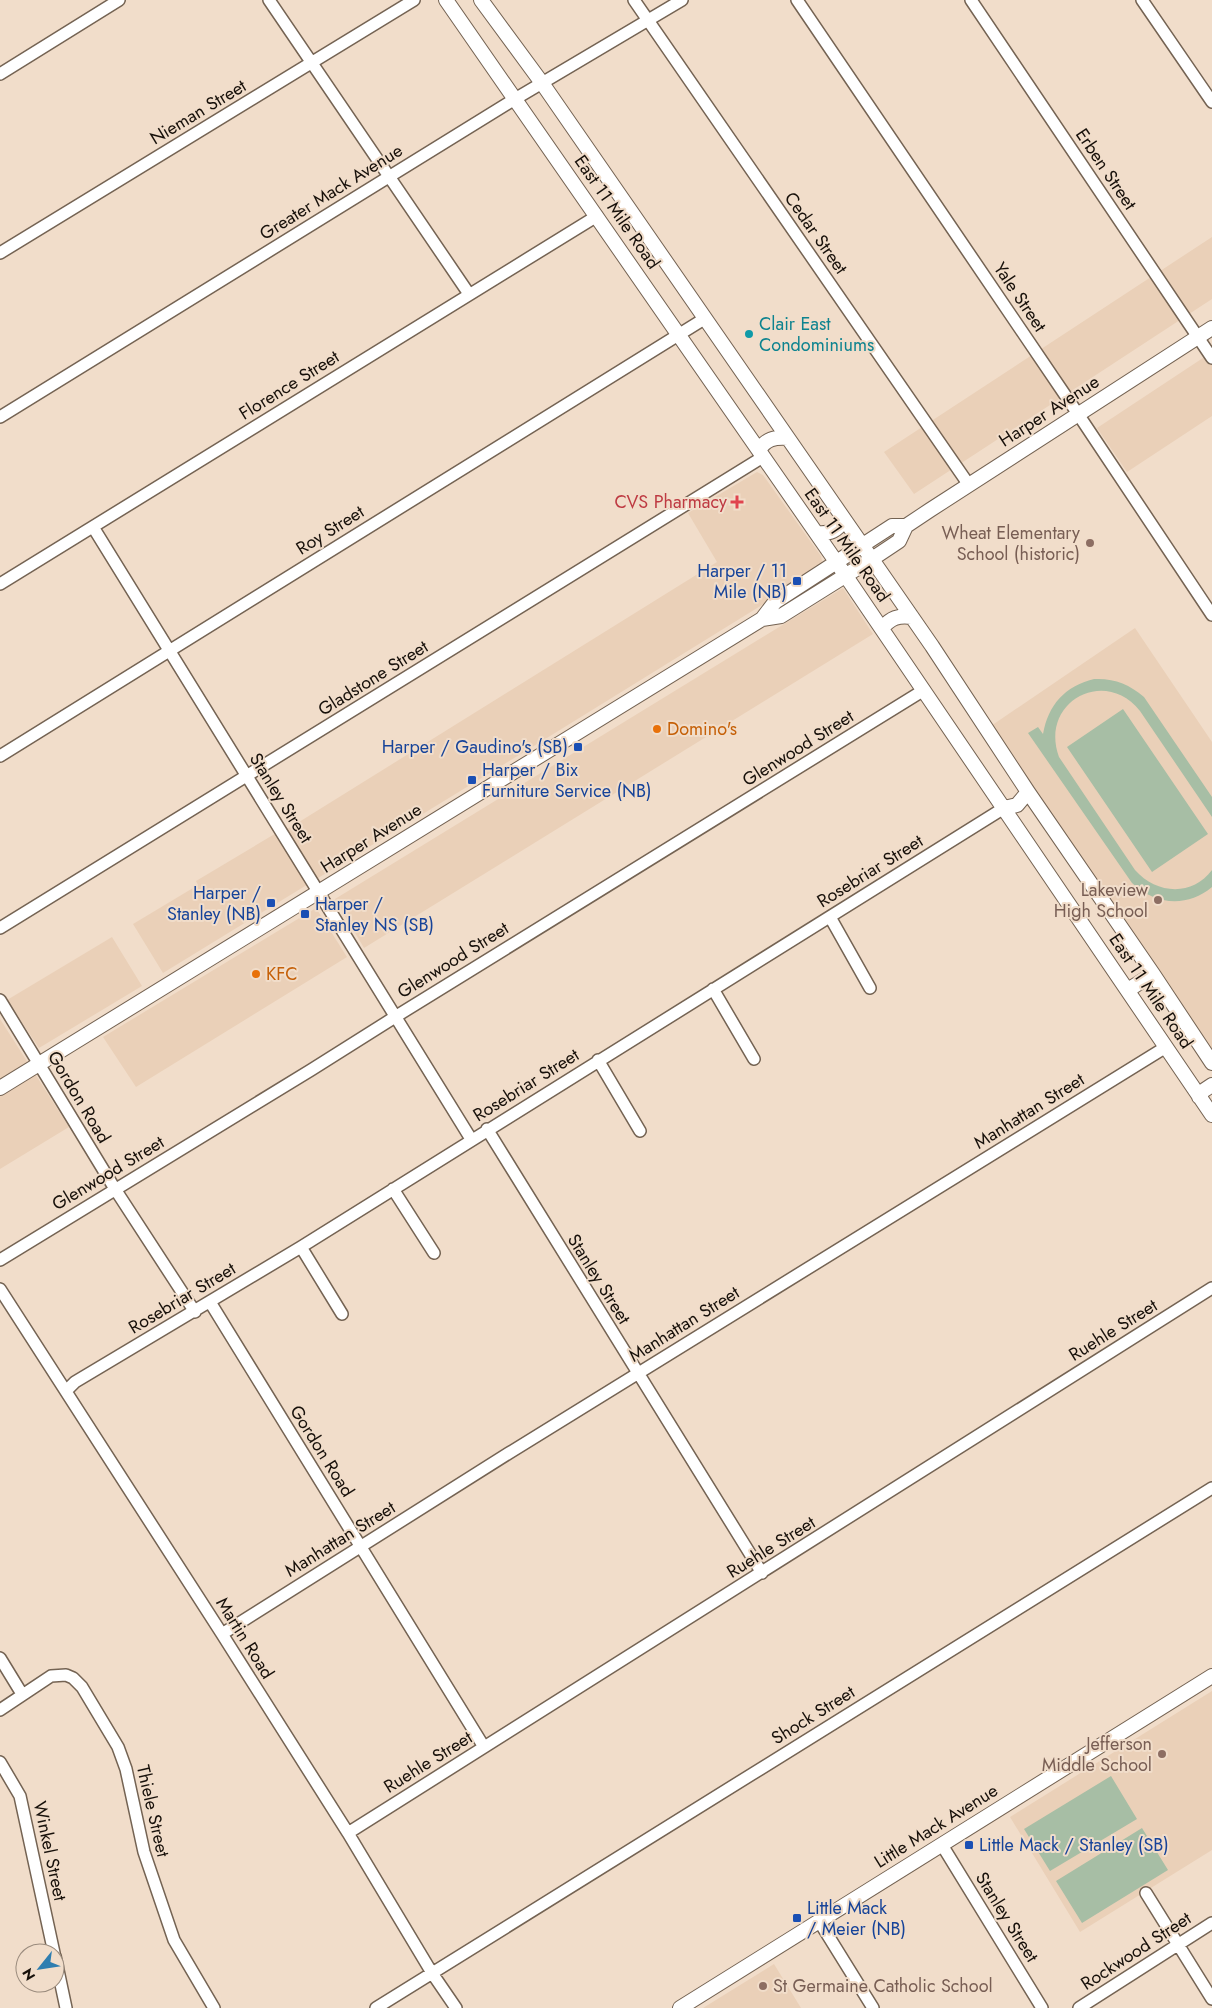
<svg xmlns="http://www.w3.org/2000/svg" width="1212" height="2008" viewBox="0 0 1212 2008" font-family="Jost,sans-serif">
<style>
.built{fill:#ead0b8}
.pitch{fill:#a7bea5}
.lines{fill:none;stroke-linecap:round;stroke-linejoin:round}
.minor-casing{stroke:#746353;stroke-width:14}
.major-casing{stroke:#746353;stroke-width:16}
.minor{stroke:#fff;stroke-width:11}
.major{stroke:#fff;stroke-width:14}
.culture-dot{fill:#0f9aa8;stroke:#f1ddca;stroke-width:2}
.health-dot{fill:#e0444e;stroke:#f1ddca;stroke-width:2}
.education-dot{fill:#8d6e63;stroke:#f1ddca;stroke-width:2}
.transit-dot{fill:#1a4fb4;stroke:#f1ddca;stroke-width:2}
.food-dot{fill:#e8710a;stroke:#f1ddca;stroke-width:2}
.labels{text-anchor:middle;stroke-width:4;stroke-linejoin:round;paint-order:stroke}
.street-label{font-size:18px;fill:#17100a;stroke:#f1ddca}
.culture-label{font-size:18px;fill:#0d838f;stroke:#f1ddca;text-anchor:start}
.health-label{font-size:18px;fill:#be3a42;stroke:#f1ddca;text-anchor:end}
.education-label{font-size:18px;fill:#785e54;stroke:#f1ddca;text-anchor:end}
.transit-label{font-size:18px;fill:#164399;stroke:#f1ddca;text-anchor:start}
.food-label{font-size:18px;fill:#c56008;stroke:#f1ddca;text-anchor:start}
</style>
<rect width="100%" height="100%" fill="#f1ddca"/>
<path class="built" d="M1212,237v62l-298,195 -30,-42z
M1212,352v64l-85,56 -30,-44z
M757,472l6,3 58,81 1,5 -2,6 -37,25 -241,149 -379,232 -30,-49 65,-39 -2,-4 77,-46 18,-8 426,-265 -29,-49z
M843,588l30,46 -509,314 -29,-49z
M1135,628l77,114v317l-224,-331z
M316,908l31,49 -211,130 -33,-50z
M112,937l30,49 -103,62 -32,-48z
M0,1019l69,108 -69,42z
M1212,1691v159l-132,82 -70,-115z
M774,1964l27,44h-98z"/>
<path class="pitch" d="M1094,679c20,-1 35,5 50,18l68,100v20l-72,-106c-36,-45 -101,-8 -81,46l76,113c21,24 57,27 77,0v17c-25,21 -57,18 -80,-4l-104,-150 10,-6 5,7c5,-29 22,-48 51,-55z
M1123,709l85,125 -56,38 -85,-125z
M1111,1776l26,43 -87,52 -26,-42z
M1142,1828l26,42 -86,53 -26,-42z"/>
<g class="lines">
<g class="minor-casing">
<path id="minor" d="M269,0l200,294
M634,0l335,485
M797,0l281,414 134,201
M971,0l241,358
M1142,0l70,102
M0,74l119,-74
M0,253l414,-253
M0,417l515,-318 167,-99
M93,527l378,612
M0,584l597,-368
M0,756l704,-437
M830,917l40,71
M0,928l763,-471
M713,989l41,70
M0,1000l115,189 80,123
M598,1060l42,71
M487,1129l275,444
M393,1189l41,64
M301,1247l41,67
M0,1260l311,-190 84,-53 529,-327
M0,1289l222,345 126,199 84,140 24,35
M210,1302l274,445
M66,1391l9,-9 226,-135 703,-439
M222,1634l287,-181 657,-406
M0,1658l22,36
M0,1710l51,-34 15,-1 7,3 9,9 36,60 8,22 18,83 30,88 40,68
M0,1762l20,34 34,157
M348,1833l864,-545
M942,1845l100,163
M1146,1893l66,106
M819,1921l54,87
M55,1956l11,52
M376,2008l836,-520
M1079,2008l133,-85"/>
</g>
<g class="major-casing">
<path id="major" d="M446,0l391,563 375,552
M481,0l61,83 390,563 96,146 125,182 59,89
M759,450c7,-11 15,-13 29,-12
M817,533c13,1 20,-2 27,-13
M762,619l19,-3 91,-57 27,-18 7,-15 24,-16 282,-182
M882,628c9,-10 16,-13 30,-11
M1004,808l13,-3 11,-13
M1128,990l25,-16
M0,1088l762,-469 13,-17 117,-76h14
M1199,1097l4,-6 9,-6
M680,2008l532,-332"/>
</g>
<use href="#minor" class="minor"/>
<use href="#major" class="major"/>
</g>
<circle class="culture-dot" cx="749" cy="334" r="5"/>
<path class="health-dot" d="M734.5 494.5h5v5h5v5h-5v5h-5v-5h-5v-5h5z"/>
<g class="education-dot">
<circle cx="1090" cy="543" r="5"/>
<circle cx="1158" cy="900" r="5"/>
<circle cx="1162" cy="1754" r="5"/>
<circle cx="763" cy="1986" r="5"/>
</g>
<g class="transit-dot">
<rect x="792" y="576" width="10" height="10" rx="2.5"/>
<rect x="573" y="742" width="10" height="10" rx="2.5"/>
<rect x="467" y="775" width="10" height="10" rx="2.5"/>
<rect x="266" y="898" width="10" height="10" rx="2.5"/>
<rect x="300" y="909" width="10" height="10" rx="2.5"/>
<rect x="964" y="1840" width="10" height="10" rx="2.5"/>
<rect x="792" y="1913" width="10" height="10" rx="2.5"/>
</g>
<g class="food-dot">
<circle cx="657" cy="729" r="5"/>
<circle cx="256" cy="974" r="5"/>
</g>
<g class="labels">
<g class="street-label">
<text transform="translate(198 112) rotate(-31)" y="6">Nieman Street</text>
<text transform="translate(1106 169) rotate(56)" y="6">Erben Street</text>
<text transform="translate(331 192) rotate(-32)" y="6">Greater Mack Avenue</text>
<text transform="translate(617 212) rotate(55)" y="6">East 11 Mile Road</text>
<text transform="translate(816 233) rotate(55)" y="6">Cedar Street</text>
<text transform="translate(1020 297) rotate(56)" y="6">Yale Street</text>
<text transform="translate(289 385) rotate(-32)" y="6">Florence Street</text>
<text transform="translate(1049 411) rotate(-33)" y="6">Harper Avenue</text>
<text transform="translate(330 530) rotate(-32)" y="6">Roy Street</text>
<text transform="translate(847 545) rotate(55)" y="6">East 11 Mile Road</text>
<text transform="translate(373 678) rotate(-32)" y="6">Gladstone Street</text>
<text transform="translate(798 748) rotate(-32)" y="6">Glenwood Street</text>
<text transform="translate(281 798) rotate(58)" y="6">Stanley Street</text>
<text transform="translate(371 838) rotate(-32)" y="6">Harper Avenue</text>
<text transform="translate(870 871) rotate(-32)" y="6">Rosebriar Street</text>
<text transform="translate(453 960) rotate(-32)" y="6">Glenwood Street</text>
<text transform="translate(1151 991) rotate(56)" y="6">East 11 Mile Road</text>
<text transform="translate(526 1085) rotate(-32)" y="6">Rosebriar Street</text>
<text transform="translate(79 1097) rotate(59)" y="6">Gordon Road</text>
<text transform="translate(1029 1111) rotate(-32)" y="6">Manhattan Street</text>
<text transform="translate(108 1173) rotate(-31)" y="6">Glenwood Street</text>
<text transform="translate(599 1279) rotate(58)" y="6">Stanley Street</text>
<text transform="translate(182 1298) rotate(-31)" y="6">Rosebriar Street</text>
<text transform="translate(684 1324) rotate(-32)" y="6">Manhattan Street</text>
<text transform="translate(1113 1330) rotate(-32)" y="6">Ruehle Street</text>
<text transform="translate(322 1451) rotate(58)" y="6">Gordon Road</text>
<text transform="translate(340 1539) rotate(-32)" y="6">Manhattan Street</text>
<text transform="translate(771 1547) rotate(-32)" y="6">Ruehle Street</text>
<text transform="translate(245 1638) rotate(58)" y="6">Martin Road</text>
<text transform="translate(813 1715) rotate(-32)" y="6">Shock Street</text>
<text transform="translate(428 1762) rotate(-32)" y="6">Ruehle Street</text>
<text transform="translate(153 1811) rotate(77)" y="6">Thiele Street</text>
<text transform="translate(936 1826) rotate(-32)" y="6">Little Mack Avenue</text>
<text transform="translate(50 1851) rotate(78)" y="6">Winkel Street</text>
<text transform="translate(1007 1917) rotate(58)" y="6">Stanley Street</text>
<text transform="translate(1136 1951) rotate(-33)" y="6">Rockwood Street</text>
</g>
<g class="culture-label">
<text x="759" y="330">Clair East<tspan x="759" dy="21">Condominiums</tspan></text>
</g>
<g class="health-label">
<text x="727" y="508">CVS Pharmacy</text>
</g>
<g class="education-label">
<text x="1080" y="539">Wheat Elementary<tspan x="1080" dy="21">School (historic)</tspan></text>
<text x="1148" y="896">Lakeview<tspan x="1148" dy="21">High School</tspan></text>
<text x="1152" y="1750">Jefferson<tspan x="1152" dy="21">Middle School</tspan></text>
<text x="773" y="1992" text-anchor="start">St Germaine Catholic School</text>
</g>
<g class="transit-label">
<text x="787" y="577" text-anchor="end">Harper / 11<tspan x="787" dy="21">Mile (NB)</tspan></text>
<text x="568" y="753" text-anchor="end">Harper / Gaudino's (SB)</text>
<text x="482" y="776">Harper / Bix<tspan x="482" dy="21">Furniture Service (NB)</tspan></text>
<text x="261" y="899" text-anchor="end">Harper /<tspan x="261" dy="21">Stanley (NB)</tspan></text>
<text x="315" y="910">Harper /<tspan x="315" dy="21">Stanley NS (SB)</tspan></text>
<text x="979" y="1851">Little Mack / Stanley (SB)</text>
<text x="807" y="1914">Little Mack<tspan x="807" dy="21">/ Meier (NB)</tspan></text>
</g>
<g class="food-label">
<text x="667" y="735">Domino's</text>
<text x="266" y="980">KFC</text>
</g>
</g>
<g transform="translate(40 1968) rotate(240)"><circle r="24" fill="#f1ddca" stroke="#9a8b7d"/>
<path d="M0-4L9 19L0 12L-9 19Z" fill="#2f7eb0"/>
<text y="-8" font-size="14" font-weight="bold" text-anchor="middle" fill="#17100a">N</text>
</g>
</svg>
